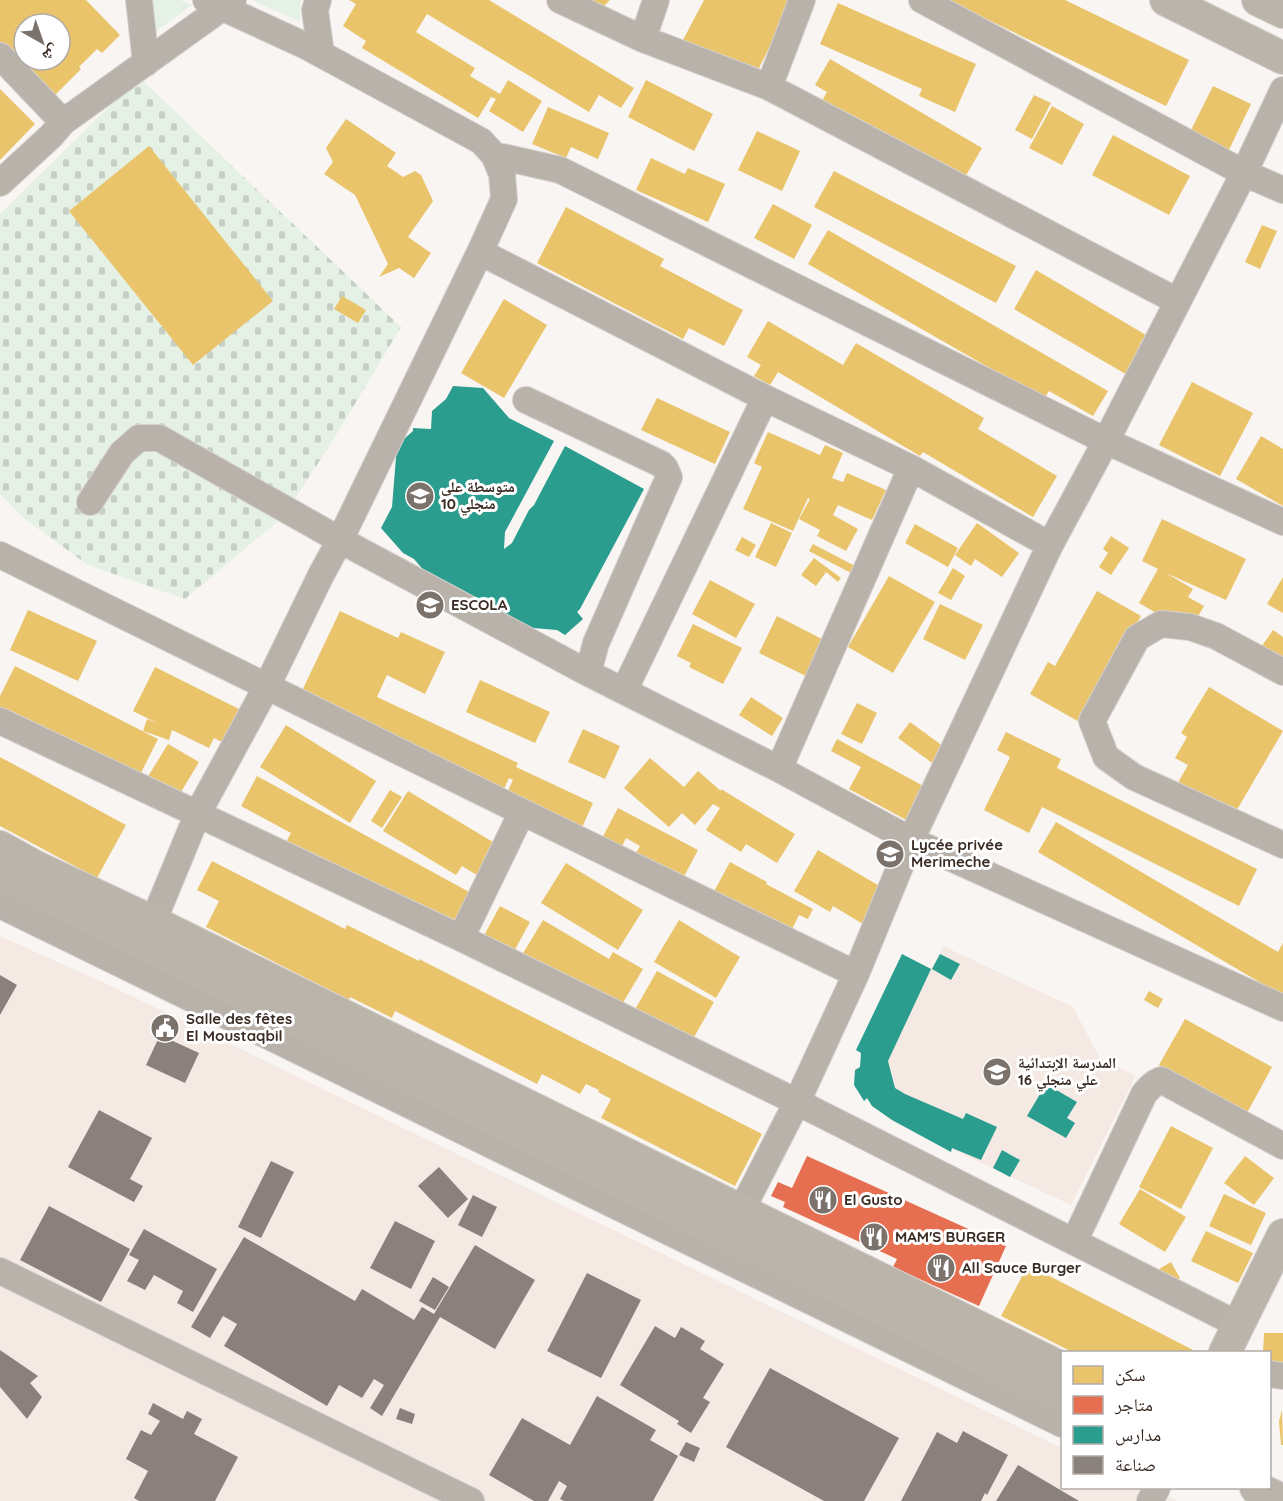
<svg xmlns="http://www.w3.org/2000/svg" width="1283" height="1501" viewBox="0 0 1283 1501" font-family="Quicksand,'Noto Naskh Arabic',sans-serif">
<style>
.built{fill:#f5eae3}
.grass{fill:#e6f1e6}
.cemetery{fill:url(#cemetery-stones)}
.homes{fill:#e9c46a;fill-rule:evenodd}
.shops{fill:#e76f51}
.schools{fill:#2a9d8f}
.industry{fill:#8a817c}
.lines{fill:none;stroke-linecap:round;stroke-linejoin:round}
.minor-casing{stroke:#d5d1cf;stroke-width:28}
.major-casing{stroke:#d5d1cf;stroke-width:34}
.minor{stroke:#b8b2aa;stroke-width:26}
.major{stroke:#bbb4ab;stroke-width:32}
.labels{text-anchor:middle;stroke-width:6;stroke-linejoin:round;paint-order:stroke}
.poi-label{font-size:15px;font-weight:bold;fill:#3a2c24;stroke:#fff;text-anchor:start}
</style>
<defs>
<pattern id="cemetery-stones" width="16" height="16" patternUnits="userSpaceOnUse" patternTransform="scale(1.5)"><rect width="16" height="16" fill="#e6f1e6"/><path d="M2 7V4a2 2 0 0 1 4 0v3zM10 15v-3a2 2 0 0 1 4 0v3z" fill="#c6cfc5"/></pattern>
</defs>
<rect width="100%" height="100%" fill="#f8f5f3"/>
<path class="built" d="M0,936l109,49 953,463v40h85l31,13h-1178z
M943,946l130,61 26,50 37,19 -65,129 -173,-81 -21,-14 -9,-14 44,-134 20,6z"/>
<path class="grass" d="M148,0h32l12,5 -41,30z
M252,0h49l-1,22z"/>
<path class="cemetery" d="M139,77l262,250 -66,110 -52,80 -98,82 -97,-34 -62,-45 -26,-26v-280z"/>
<path class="homes" d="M0,0h86l34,35 -18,18 -5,-4 -18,18 2,2 -28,28 -53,-53zM24,24h36v36h-36z
M349,0h140l145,88 -13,20 -22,-13 -10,17 -162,-98 -11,18 59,36 -5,8 30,18 8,-14 34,21 -19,31 -34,-21 7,-12 -5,-2 -13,21 -116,-70 4,-7 -23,-15 13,-22z
M590,0h20l-7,7z
M704,0h89l-38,76 -72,-36z
M947,0h118l124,60 -23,46z
M838,3l138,61 -21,48 -36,-16 3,-7 -102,-45z
M830,59l152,89 -21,36 -140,-82 6,-10 -12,-7z
M646,80l67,34 -19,37 -66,-34z
M1213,86l38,18 -24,50 -39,-18z
M0,89l35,35 -35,36z
M1034,95l17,8 -19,36 -17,-9z
M1052,106l32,18 -22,41 -33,-17z
M548,107l61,26 -11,26 -27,-12 -5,11 -34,-14z
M346,119l50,34 -9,13 16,11 12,-6 6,4 12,26 -25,36 23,16 -17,25 -15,-10 -20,9 9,-13 -33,-69 -31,-21 9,-12 -7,-14z
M757,131l43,20 -18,40 -44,-21z
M1113,135l77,41 -21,39 -77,-40z
M149,146l124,155 -80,64 -124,-154z
M651,158l34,16 3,-6 37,16 -17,38 -72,-32z
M834,171l182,95 -20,37 -182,-96z
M773,204l39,21 -18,34 -40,-21z
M566,207l98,52 -4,7 83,44 -19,36 -35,-18 -6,11 -146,-76z
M1262,225l15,6 -17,38 -15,-7z
M828,230l280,161 -15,25 -44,-25 -5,8 -236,-135z
M1036,270l110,65 -6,8 6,4 -17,29 -115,-67z
M342,296l24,14 -8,13 -24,-14z
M504,299l43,26 -43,73 -43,-25z
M768,321l75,44 13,-22 128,75 -6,11 79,47 -24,41 -110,-65 -3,4 -142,-84 -8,13 -16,-9 7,-11 -14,-8z
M1192,382l61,31 -33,63 -61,-31z
M657,398l73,34 -15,32 -74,-34z
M768,432l52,23 5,-10 18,8 -11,25 11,4 4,-9 39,17 -14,30 -34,-15 -5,10 25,14 -12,22 -29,-15 3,-6 -21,-11 11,-20 -2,-1 -15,33 -50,-22 19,-42 -8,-4z
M1261,436l22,13v57l-47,-27z
M1162,519l84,40 -20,41 -60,-27 27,16 -5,8 16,9 -15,26 -50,-29 19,-34 -16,-8z
M771,523l21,10 -16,34 -21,-10z
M977,523l42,30 -17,24 -27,-18 -4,7 -16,-11z
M915,524l43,24 -10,19 -43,-24z
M1111,536l18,12 -18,27 -12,-8 9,-14 -5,-4z
M742,537l14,8 -7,12 -14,-7z
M813,544l42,22 -4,7 -42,-22z
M814,558l27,20 -3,4 -12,-10 -10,14 -15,-11z
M953,568l12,8 -14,24 -13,-7z
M889,576l46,26 -42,71 -45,-26z
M1283,577v36l-16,-9z
M710,580l45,24 -19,34 -44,-24z
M1097,591l44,25 -60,107 -51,-29 18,-32 7,4z
M940,604l43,21 -18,35 -42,-21z
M28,610l69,31 -19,40 -68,-31z
M340,611l58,27 3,-6 44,20 -20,42 -38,-19 -10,22 141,66 -2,4 77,36 -13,29 -75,-35 8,-17 -4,-2 -9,19 -200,-102z
M777,616l47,24 -18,36 -47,-23z
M693,624l49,24 -19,36 -34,-17 2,-4 -14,-7z
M1273,630l10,7v45l-31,-22z
M15,666l143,73 -19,38 -139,-70v-11z
M155,667l84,42 -17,33 -8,-4 -5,10 -37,-18 -3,10 -26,-9 4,-12 12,5 -26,-13z
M480,680l70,32 -15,31 -69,-31z
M1209,687l74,44 -52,89 -56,-32 13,-23 -13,-7 12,-21 -6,-4z
M751,697l32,21 -11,18 -33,-21z
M857,703l20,10 -15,31 -21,-10z
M910,722l37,27 -12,16 -37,-27z
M286,725l90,56 -26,42 -90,-56z
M583,729l37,17 -15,33 -37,-17z
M1006,732l55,27 -4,9 200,101 -18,37 -197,-99 -13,26 -45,-23 26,-53 -13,-7z
M837,739l92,50 -19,33 -61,-33 12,-22 -30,-16z
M168,744l31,18 -21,35 -31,-19z
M0,757l126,68 -29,53 -97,-52z
M650,758l34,29 14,-16 23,20v-2l74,45 -18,29 -31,-19 -5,8 -35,-22 14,-22 -7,-4 -18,21 -13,-12 -13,14 -45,-39z
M257,776l214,117 -18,34 -167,-85 5,-9 -50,-27z
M390,790l12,7 -20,31 -11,-7z
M408,791l90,54 -18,32 -18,-11 -6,9 -73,-44z
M618,808l80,42 -19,36 -48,-24 9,-16 -14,-8 -6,12 -19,-10z
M1056,822l222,130 5,-9v53l-245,-144z
M818,850l65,38 -20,36 -30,-18 -3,6 -36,-21z
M212,861l133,68 2,-4 72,36v-2l343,175 -27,52 -134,-68 10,-19 -13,-7 1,-2 -13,-6 -6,10 -38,-20 -5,10 -142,-73 -3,7 -42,-21 -1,3 -143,-73 13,-26 -22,-11z
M730,862l37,20 -1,2 47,25 -5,10 -9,-4 -7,14 -40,-20 -4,8 -37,-20z
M566,863l77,47 -25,40 -77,-47z
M500,906l30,16 -19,35 -30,-16z
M543,920l66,39 4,-7 30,17 -25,42 -96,-56z
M679,920l61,37 -24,41 -62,-36z
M657,971l57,31 -24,42 -57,-31z
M1149,991l14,8 -5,9 -14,-8z
M1185,1019l87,48 -25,46 -88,-48z
M1171,1126l42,22 -32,61 -42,-22z
M1245,1156l29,22 -20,27 -30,-22z
M1140,1189l46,28 -21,35 -46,-28z
M1224,1194l42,19 -15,32 -42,-19z
M1206,1231l47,22 -15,30 -47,-22z
M1171,1262l9,16 -13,7 -8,-16z
M1028,1265l165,85 -1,2h-120l-71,-36z
M1264,1333h19v51l-13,-10v-22h-7z
M1282,1410l1,35h-2l-2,-24z"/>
<path class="shops" d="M807,1156l199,90 -27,60 -86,-39 4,-8 -114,-52 2,-5 -14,-6 7,-14 14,6z"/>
<path class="schools" d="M453,386l30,2 26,30 45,23 -49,91 -1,17 8,-6 17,-33 5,-5 31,-59 79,43 -64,120 -3,3 6,7 -18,16 -8,-5 -24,-2 -107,-55 -12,-14 -11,-6 -22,-25 11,-21 5,-62 16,-14v-3l18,1 1,-18 14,-12z
M902,954l29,15 -43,92 7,27 10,6 58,25 3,-6 31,14 -16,33 -29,-12 -1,4 -59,-32 -20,-14 -5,-8 -3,3 -10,-16 1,-15 5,-3 1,-14 -5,-3z
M940,954l20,10 -9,16 -19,-11z
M1046,1084l31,18 -10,16 8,5 -9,15 -39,-22z
M1002,1150l18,10 -10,17 -17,-9z"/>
<path class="industry" d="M0,975l17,10 -17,30z
M160,1035l39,18 -14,30 -39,-18z
M99,1110l53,28 -22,41 13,7 -9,16 -66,-35z
M271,1161l23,11 -33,66 -23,-11z
M439,1167l29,32 -20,19 -30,-32z
M473,1195l24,12 -15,30 -24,-12z
M49,1206l81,43 -29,53 -81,-42z
M395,1221l40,20 -24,48 -41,-21z
M144,1229l73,40 -24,43 -16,-9 6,-12 -29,-16 -9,15 -18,-9 12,-21 -10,-5z
M244,1237l111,64 7,-12 52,31 8,-13 12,7 41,-69 60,35 -40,69 -55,-32 -58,99 -12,-8 14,-23 -10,-6 -12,19 -23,-13 -12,21 -103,-60 13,-22 -14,-8 -13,22 -19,-11z
M587,1273l54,27 -40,78 -54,-27z
M433,1277l16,10 -14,23 -16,-9z
M655,1326l20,12 6,-11 24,14 -5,8 24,15 -21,34 7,4 -19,31 -14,-9 2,-3 -59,-36z
M0,1350l38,26 -8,7 12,14 -15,22 -27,-32z
M770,1368l129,70 -35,63h-40l-98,-54z
M597,1396l59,34 -6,10 28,16 -25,45h-89l-4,-2 7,-13 -8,-5 -11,20h-14l-45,-26 33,-57 48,27z
M153,1403l30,16 4,-8 15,8 -8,15 44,23 -23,44h-76l-5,-3 14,-27 -22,-12 15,-29 10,5 9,-14 -12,-7z
M400,1408l15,6 -3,10 -16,-5z
M963,1431l45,24 -21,40 -2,-2 -4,8h-80l36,-69 20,11z
M686,1442l14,6 -6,14 -15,-7z
M1018,1465l61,36h-83z"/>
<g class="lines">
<g class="minor-casing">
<path id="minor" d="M139,0l7,63
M318,0l-3,10 6,44
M560,0l83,39 126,48 408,214
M922,0l322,173 39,17
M643,39l13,-39
M0,56l63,66
M769,87l33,-87
M494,155l66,15 546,271 177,81
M0,183l51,-47 12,-14 170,-122
M480,252l285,146 146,70 139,77
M526,400l135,64 4,4 4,9 -73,166 -8,30
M90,502l32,-49 17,-15h20l181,102 248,133 191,96 132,71 372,168
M0,555l522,257 334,162
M1283,672l-67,-36 -26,-9 -29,-3 -24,14 -45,83 14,36 28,20 149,68
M624,691l141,-293
M0,721l461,217 336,164 442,223
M779,769l132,-301
M0,905l1062,519
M153,922l45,-109 69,-127 54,-111 19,-35 140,-288 24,-53 -2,-25 -8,-19 -13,-14 -175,-95 -100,-46
M461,938l61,-126
M1074,1242l70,-148c5,-6 9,-11 17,-14l122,66
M718,1256l79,-154 59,-128 55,-134 139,-295 56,-104 138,-268 39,-83
M0,1271l471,230
M1270,1374l13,2
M1150,1501l7,-13"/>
</g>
<g class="major-casing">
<path id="major" d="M1166,0l117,58
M1258,0l25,12
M0,847l36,20 117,55 909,446
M0,874c141,68 280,140 421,210 213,106 427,209 641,313
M1225,1352l58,-117
M1256,1488l27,12"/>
</g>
<use href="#minor" class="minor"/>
<use href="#major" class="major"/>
</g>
<defs>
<g id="school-disc" transform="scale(1.5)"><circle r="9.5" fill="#7c726c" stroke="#fff"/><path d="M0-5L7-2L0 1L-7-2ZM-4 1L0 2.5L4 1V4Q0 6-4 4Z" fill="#fff"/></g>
<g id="civic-disc" transform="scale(1.5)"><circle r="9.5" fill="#7c726c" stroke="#fff"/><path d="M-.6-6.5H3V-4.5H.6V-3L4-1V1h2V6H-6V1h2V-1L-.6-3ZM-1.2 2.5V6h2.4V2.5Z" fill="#fff"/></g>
<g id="restaurant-disc" transform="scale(1.5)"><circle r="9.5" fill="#7c726c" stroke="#fff"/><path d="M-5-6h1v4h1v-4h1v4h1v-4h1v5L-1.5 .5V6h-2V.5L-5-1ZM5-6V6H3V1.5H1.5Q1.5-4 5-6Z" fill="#fff"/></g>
</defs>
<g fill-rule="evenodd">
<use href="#school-disc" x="420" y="496"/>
<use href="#school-disc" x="430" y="605"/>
<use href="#school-disc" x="890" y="854"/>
<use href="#civic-disc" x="165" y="1028"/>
<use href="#school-disc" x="997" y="1072"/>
<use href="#restaurant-disc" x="823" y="1200"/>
<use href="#restaurant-disc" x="874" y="1237"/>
<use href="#restaurant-disc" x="941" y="1268"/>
</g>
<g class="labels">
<g class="poi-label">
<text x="441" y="492">متوسطة علي<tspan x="441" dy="17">منجلي 10</tspan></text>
<text x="451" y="610">ESCOLA</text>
<text x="911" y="850">Lycée privée<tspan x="911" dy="17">Merimeche</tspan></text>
<text x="186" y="1024">Salle des fêtes<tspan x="186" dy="17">El Moustaqbil</tspan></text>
<text x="1018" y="1068">المدرسة الإبتدائية<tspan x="1018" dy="17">علي منجلي 16</tspan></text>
<text x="844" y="1205">El Gusto</text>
<text x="895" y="1242">MAM'S BURGER</text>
<text x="962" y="1273">All Sauce Burger</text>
</g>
</g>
<rect x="1061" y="1351" width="210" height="138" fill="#ffffff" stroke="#b0aba7" stroke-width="1.5"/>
<rect x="1073" y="1366" width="30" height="18" fill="#e9c46a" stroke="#b0aba7" stroke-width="1.5"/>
<text x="1115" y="1381" font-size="18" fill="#3a2c24">سكن</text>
<rect x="1073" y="1396" width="30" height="18" fill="#e76f51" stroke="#b0aba7" stroke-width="1.5"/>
<text x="1115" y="1411" font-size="18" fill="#3a2c24">متاجر</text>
<rect x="1073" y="1426" width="30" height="18" fill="#2a9d8f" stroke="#b0aba7" stroke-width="1.5"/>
<text x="1115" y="1441" font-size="18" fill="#3a2c24">مدارس</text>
<rect x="1073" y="1456" width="30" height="18" fill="#8a817c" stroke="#b0aba7" stroke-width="1.5"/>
<text x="1115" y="1471" font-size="18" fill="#3a2c24">صناعة</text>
<g transform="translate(42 42) rotate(140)"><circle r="28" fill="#ffffff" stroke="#b0aba7" stroke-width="1.5"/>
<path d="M0-4.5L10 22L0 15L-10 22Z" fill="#7c726c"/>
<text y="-9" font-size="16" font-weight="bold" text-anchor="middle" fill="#3a2c24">ش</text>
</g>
</svg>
